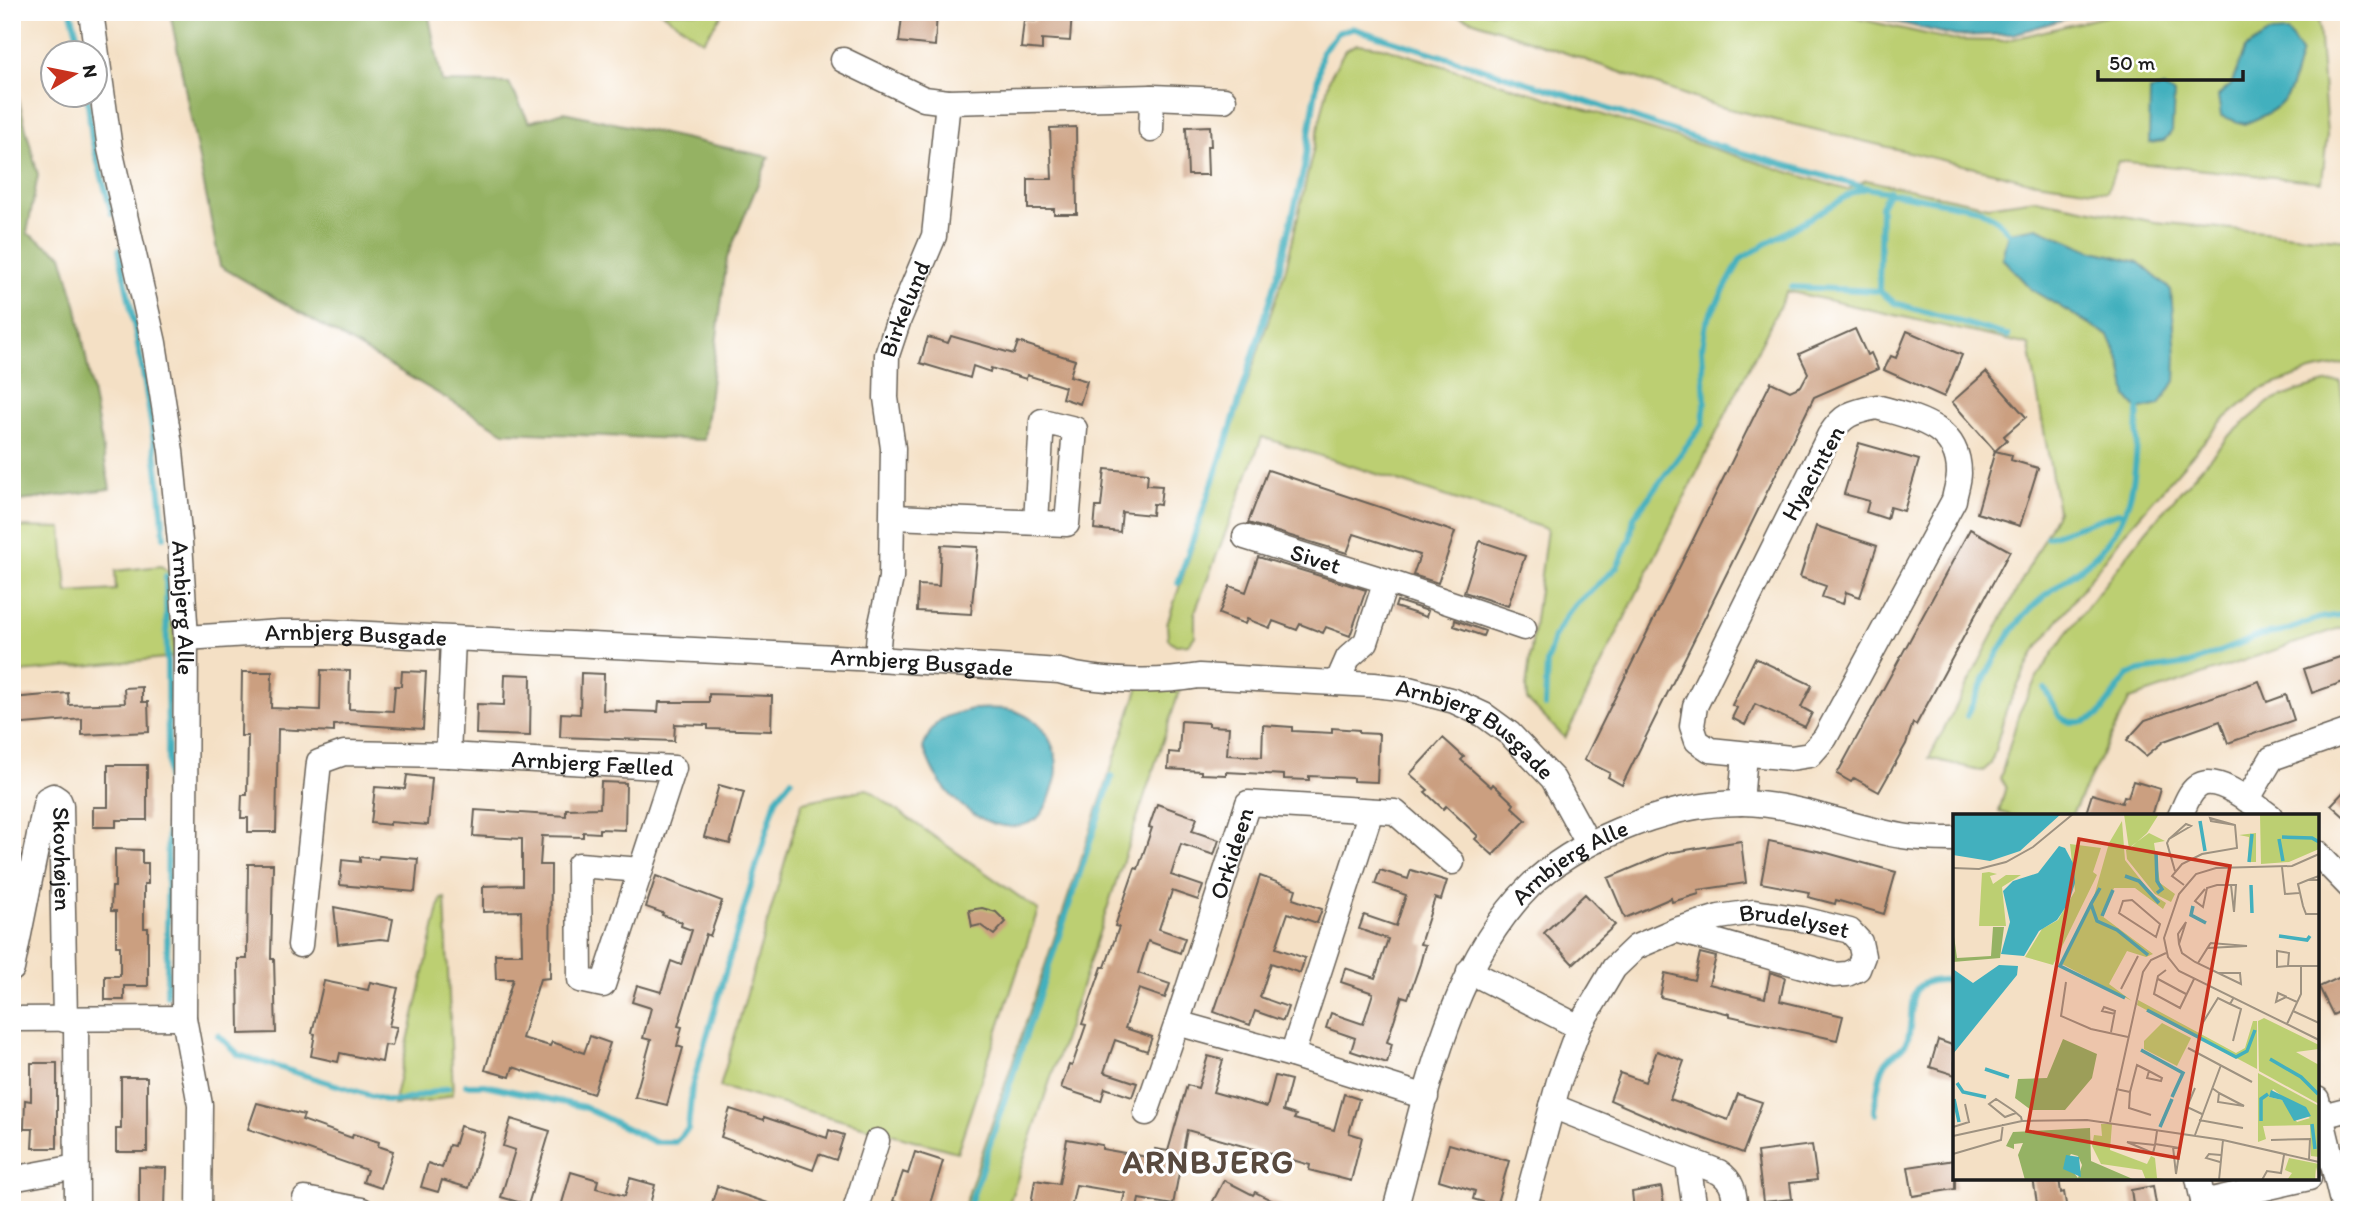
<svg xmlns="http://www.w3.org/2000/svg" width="2361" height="1222" viewBox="0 0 2361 1222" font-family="Itim,sans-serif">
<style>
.green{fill:#bccf72;stroke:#6c7647;stroke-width:2;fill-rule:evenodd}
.forest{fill:#95b264;stroke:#586740;stroke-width:2}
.water{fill:#42b0be;stroke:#2f666d;stroke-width:2}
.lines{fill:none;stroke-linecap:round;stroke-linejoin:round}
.stream{stroke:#42b0be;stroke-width:6}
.building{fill:#cb9f80}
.minor-casing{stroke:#686157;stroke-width:27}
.minor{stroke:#fff;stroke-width:24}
.labels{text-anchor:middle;stroke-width:6;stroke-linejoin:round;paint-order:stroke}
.street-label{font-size:24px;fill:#1c1c1c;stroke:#fff}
.district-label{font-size:32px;font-weight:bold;letter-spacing:2px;fill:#594a3f;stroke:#fff}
.inset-river{fill:none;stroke:#42b0be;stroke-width:3.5}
.inset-road{fill:none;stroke:#9e9281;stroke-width:2}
.view{fill:#c8321e;fill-opacity:0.15;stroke:#c8321e;stroke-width:3.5}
.inset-edge{fill:none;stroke:#1c1c1c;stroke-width:3.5}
</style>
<rect width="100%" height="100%" fill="#fff"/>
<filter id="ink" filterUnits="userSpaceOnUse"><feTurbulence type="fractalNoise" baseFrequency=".0143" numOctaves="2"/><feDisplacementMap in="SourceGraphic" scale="14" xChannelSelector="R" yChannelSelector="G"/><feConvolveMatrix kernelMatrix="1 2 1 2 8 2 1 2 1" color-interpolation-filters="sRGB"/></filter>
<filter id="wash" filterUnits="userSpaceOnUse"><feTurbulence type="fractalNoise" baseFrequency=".00686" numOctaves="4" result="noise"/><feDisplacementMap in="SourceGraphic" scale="28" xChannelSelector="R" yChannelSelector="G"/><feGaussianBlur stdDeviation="1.57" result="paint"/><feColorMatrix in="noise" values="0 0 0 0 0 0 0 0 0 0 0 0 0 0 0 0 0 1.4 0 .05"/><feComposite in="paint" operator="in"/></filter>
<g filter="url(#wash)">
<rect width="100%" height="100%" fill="#f4e0c5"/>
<path class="green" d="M661,12h63l-21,29z
M1448,12h398l9,6 97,22 52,1 119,-29h195l9,123 -5,47 -204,-21 -11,31 -78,-11 -312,-75z
M1357,44l25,3 465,143 19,-10 122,26 47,-7 120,23 194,18v123l-38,8 -52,19 -38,32 -93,107 -94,123 -28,58 -15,54 -8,7 -54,-13 129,-247 -29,-166 -242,-54 -222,447 -38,-38 -1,-12 21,-159 -285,-92 -67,175v24l-6,8 -13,1 -8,-6 -1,-15 119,-356 44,-191 15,-27zM2090,250l48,12 36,58 1,61 -37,29 -10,-13 -7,-34 -12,-27 -77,-46 -30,-32z
M2340,382l5,36 4,5v202l-219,74 -59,117h-57l-15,-4 7,-26 -6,-7 19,-66 18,-36 28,-41 81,-105 82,-94 41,-35 29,-11 28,-8z
M12,527l50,1 5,65 49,-3 -1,-19 46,-5 11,8 3,83 -163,16z
M1139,686l41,3 -173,521h-44z
M867,789l171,121 -81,242 -237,-65 82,-285z
M445,898l8,196 -20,7 -40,4 48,-206z"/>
<path class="forest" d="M170,12h258l14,70 67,1 20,39 35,-10 205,45 -42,101 -23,182 -200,-8 -284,-166z
M12,74l26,101 -11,58 35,22 15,53 33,181 -98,13z"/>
<path class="water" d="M1854,12h235l-76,22 -57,2z
M2288,32l13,20c-13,45 -10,54 -57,72l-23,-8 -3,-20 13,-11 14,-36 24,-16z
M2163,88l11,6 -2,37 -8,10 -15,2 1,-53z
M2037,227l53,23 48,12 33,28 5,66 -1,25 -15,24 -22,5 -11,-13 -6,-34 -12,-27 -77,-46 -30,-32 6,-26z
M972,709c13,0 30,-2 43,2 32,11 50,45 38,77 -3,10 -9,26 -18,32 -36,21 -79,-13 -98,-43 -6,-8 -9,-20 -14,-29 11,-30 19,-31 49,-39z"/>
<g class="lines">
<path class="stream" d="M71,12l11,40
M87,94l5,46 20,74
M119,250c20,95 38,190 45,287
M1792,287l87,4 16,12 113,33
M1879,291l2,-85 8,-15
M2047,537l71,-24h6
M166,576l2,170 -1,250
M1178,583l49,-143 52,-169 25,-103 18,-117 17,-19 13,-4 218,68 151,51 146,41
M2045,689l15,28 10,5h14l15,-7 29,-40 12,-4 49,-7 72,-29 21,-3 38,-14 29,-4
M1545,706l2,-44 7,-25 16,-27 47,-43 13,-28 4,-22 69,-93 2,-24 -3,-53 4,-24 35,-64 113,-67 13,-4 112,21 18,11 11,12
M1967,716c16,-34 31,-69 55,-98 21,-25 51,-41 74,-63 42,-40 40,-91 42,-145
M218,1035l21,20 149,46h13l47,-13
M466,1085h19l99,22 70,35h21l13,-13 4,-42 84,-288 15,-19
M1876,1114l-2,-5c3,-13 4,-35 12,-47 6,-8 19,-13 22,-24 9,-36 -9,-61 47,-58
M968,1210l144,-434"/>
</g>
<g id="blocks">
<path class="building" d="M907,12h30l-2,34 -36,-4 3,-25h5z
M1036,12h36l-2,29 -28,-2v11l-21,-2 3,-28 11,1z
M1210,126l1,20h-4l1,29h-20l-2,-48z
M1076,127l1,87h-23v-5h-26v-30h24l-2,-51z
M1855,329l12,26 4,-2 7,16 -64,28 -192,388 -14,-8 2,-4 -26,-13 187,-378 19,9 11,-5 7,-13 -9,-19z
M1907,331l55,24 -18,42 -60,-27 7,-14 5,2z
M951,336l63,18 4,-12 57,18 -5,16 17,5 -7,23 -18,-6 3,-11 -38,-12 -1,4 -35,-11 -1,4 -17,-6 -3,12 -50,-15 8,-26 20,6z
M1986,372l40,45 -22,19 3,4 -12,11 -43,-49z
M1859,443l60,17 -15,51 -14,-4 -3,12 -21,-7 3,-11 -25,-7z
M1995,451l17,4 -1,5 27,8 -18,58 -43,-13z
M1105,469l43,4 -1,12 15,1 -2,19 -7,-1 -1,11 -30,-3 -2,20 -26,-3 2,-22h5z
M1268,470l187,62 -17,51 -25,-8 7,-20 -66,-21 -7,19 -99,-30z
M1816,526l61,20 -17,51 -14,-5 -3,12 -21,-7 4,-11 -26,-9z
M1970,529l40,22 -94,174 -3,-2 -7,21 -27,48 -25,-14 -3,4 -14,-8z
M1480,541l45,15 -17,50 -44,-14z
M941,545l37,2 -7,67 -54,-3 1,-26 21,1z
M1258,557l108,33 -16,46 -24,-9 -3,6 -23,-9 -3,6 -24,-9 -3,7 -23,-9 -2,5 -26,-10 11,-28 16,6z
M1397,601l31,10 -2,6 -31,-10z
M1455,620l30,11 -2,5 -29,-10z
M2349,654v26l-37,13 -8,-24z
M1755,658l57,27 -11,22 11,6 -7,14 -50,-23 -10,21 -13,-7 5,-10 -5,-3z
M321,670l29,1 -1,38 44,2 2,-25h6l1,-15 24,1 -3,57 -75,-5 -14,1v7l-56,-3 -2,103h-28v-14h-7l1,-23h5l1,-59h-7l1,-64h30l-1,36 49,2z
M581,673l23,1 -1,36 55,2 1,-10h50v-8l63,2 -1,35 -63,-2v-4l-33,-1 -1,17 -114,-4 1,-24 19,1z
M505,674l26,1 -1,61 -54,-2 1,-30 27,1z
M2259,681l8,21 19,-7 8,25 -66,23 -8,-22 -56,20 -18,15 -19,-16 18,-20z
M142,687v15h6l1,30 -67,3v-16l-70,6v-27l56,-5 1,12 56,-2 -1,-15z
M1181,721l28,2v3l20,1 -2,28 35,2 1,-32 29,2v4l40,2v-5l27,2v3l20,1 -2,48 -24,-1v-3l-44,-2v4l-25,-1v-4l-58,-3v3l-25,-1v-3l-33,-2 1,-17 10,1z
M1443,738l21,19 -3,3 30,27 2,-3 21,20 -2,3 14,13 -33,35 -18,-16 3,-3 -32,-30 -3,3 -18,-17 3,-2 -18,-16z
M108,765h39v55h-31v7h-23v-20h15z
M407,775l25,3 -4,47 -38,-3v3l-19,-2 4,-36 30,2z
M2133,781l27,8 -8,27h-67l7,-22 30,9 2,-7 4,1z
M601,782l25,1 -1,47 -26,-1v4l-16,-1v5l-41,-1 -2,29h11l-1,113 -10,1 -18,59 28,8 2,-4 32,11 6,-17 20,7 -17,51 -80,-27 -3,10 -25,-7 28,-91h-17l-1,-25h27l-1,-43 -38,1v-26l39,-1v-46l-49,-3 2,-26 91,6v-7l34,-1z
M719,785l25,7 -14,52 -26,-7z
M2349,786v35l-18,-16z
M1157,804l40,14 -5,13 27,9 -5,15 -33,-11 -10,31 32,11 -5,14 -26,-9 -13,38 26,9 -5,15 -32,-12 -10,32 32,11 -5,14 -26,-9 -14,39 27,9 -5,14 -32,-11 -11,32 33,11 -5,14 -27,-9 -4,13 -40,-13 8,-23 3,1 14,-41 -4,-1 20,-57h3l14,-40 -4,-1 20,-58 3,1 14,-41 -3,-1z
M1741,841l5,42 -48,7 1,4 -27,8 -1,-4 -46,20 -17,-40 60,-25z
M1769,841l58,12 69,19 -12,42 -48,-14 -1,4 -27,-7 1,-5 -48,-9z
M115,849l27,1v13h6v21h-4v44h4v58h-24v14h-19v-24h15v-30h-4v-35h-5l1,-24h3z
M379,856l39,3 -3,33 -75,-7 2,-25 18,2v-5l18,2z
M248,864h25l-2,95h3l2,74 -37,1 -1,-75h9z
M1380,870l28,9 3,-9 36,11 -6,19 -6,-2 -15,46 5,1 -5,19 -12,34 -6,-2 -15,46 5,2 -5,19 -36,-12 4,-13 -29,-10 5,-15 32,11 10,-31 -32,-11 4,-14 30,10 13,-39 -29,-10 5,-14 32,11 10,-31 -31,-11z
M656,876l66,25 -12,35 -4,-2 -28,92 4,1 -5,19 6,2 -16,57 -32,-8 16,-57 -8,-2 8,-30 -19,-6 5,-17 24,7 10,-31 10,4 11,-35 -11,-4 1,-4 -20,-7 1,-2 -17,-6z
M1260,876l36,13 -3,10 29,10 -5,14 -29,-10 -12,35 29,10 -5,15 -29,-10 -11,34 28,10 -5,14 -28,-10 -5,14 -36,-13z
M1585,894l30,31 -42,39 -29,-31z
M334,907l59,12 -4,21 -9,-1 -42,5z
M982,908l14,4 10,10 -12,13 -14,-10 -8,2 -3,-17z
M1700,953l16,4 -7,27 56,14 5,-26 15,5 -5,24 63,15 -6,24 -107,-24v-2l-70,-17 5,-24 29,7z
M2349,973v34l-16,8 -14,-28z
M324,981l44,9 2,-8 28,6 -9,38 8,1 -5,19 -7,-1 -3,17 -42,-9 -2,9 -27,-6 4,-22 -3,-1z
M1938,1040l17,6v29l-25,-8z
M1657,1051l27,10 -14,38 58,21 10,-26 24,8 -19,51 -68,-25 -65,-28 10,-27 25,9z
M1208,1056l15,4 -10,32 54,15 8,-31 16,4 -8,31 13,4 -2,4 40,11 10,-36 15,5 -10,34 13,4 -11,44 -42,-11 1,-5 -123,-35 -14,75 -34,-6 -2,9 -15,-3 3,-12 -49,-8 -5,23 -14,-3 -1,5h-26l5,-30 24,4 8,-45 35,6v4l51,9 2,-9 13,2 19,-66 11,3z
M31,1063h26v85h-25l1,-19h-9l1,-29 6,1z
M121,1077h26v75h-31v-23h5z
M257,1103l47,12 -2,5 50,18 1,-4 26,8 -1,4 15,5 -12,37 -18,-6 4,-12 -119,-41z
M730,1109l34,11v-3l63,21 2,-8 15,5 -8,25 -17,-6 -6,16 -92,-33z
M511,1119l39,12 -22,74 -27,-8 14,-47 -12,-4z
M460,1126l25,7 -16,55 -27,-8 -4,12 -17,-5 7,-24 14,5 7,-23 5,1z
M1449,1144l60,17 -13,45 -23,-7 2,-8 -36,-11z
M1812,1145l5,35 -27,3 2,16 -29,3 -6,-50z
M915,1152l28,9 -15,49h-34l2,-8 -3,-1 10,-29 5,2z
M1955,1160v29l-42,7 -5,-29z
M139,1167l27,1 -1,42h-26z
M571,1172l27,8 -2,8 29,8 5,-18 25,7 -5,19 6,2v4h-96z
M2033,1178h26l2,15 3,-1 3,18h-29z
M1224,1180l29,15 2,-3 36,18h-70l-10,-5z
M717,1186l63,21v3h-70z
M2153,1186l4,24h-23l-3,-20z
M1661,1187l4,23h-31l-2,-18z"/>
</g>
</g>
<g filter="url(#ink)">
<use href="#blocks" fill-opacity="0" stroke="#686157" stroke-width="2"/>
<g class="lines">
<g class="minor-casing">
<g id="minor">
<path id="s1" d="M91,12l19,137 44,194 17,108 9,91 6,96 -2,380 16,87 -1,105"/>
<path d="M843,60l81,39 24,3"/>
<path d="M1151,130l1,-33"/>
<path d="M1877,407c37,11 82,18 82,66 0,9 -4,19 -5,27l-129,238 -15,17 -19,3 -81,-8 -13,-9 -5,-15 3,-20 134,-270c14,-22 23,-24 48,-29z"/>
<path d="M893,517l174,7 8,-95 -33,-8 -6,101"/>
<path id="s2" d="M1245,537l141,44 138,47"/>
<path id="s3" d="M186,638l95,-6h48l548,27 182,12c39,11 100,12 140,5l175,9 35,4 45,12 30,14 26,19 43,45 35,64"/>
<path id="s4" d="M453,639l-5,116 226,13 -71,217 -23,-5 -1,-115 62,5"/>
<path id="s5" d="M877,659l2,-26 12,-55 2,-130 -7,-50 1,-43 12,-36 35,-83 14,-134 204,-5 72,3"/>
<path d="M1337,683l11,-25 18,-16 20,-61"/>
<path d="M2247,800l25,-42 77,-27"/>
<path d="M1741,803l4,-49"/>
<path d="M2180,816c5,-10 8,-22 17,-29 18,-15 58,18 73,29"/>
<path d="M2317,853l32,33"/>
<path d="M300,945l19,-183 25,-9 104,2"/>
<path id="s6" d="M12,969l33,-164 2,-6 6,-3 6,4 2,5 4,215"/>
<path d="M1469,971l110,56"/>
<path d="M12,1019l172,-1"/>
<path d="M76,1019l1,191"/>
<path d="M1292,1055l79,-244"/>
<path id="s7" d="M1426,1097l-134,-42 -115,-32 71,-220 147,9 57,50"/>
<path d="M2317,1099l27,111"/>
<path d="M1552,1106l167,66c15,10 15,21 17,38"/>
<path d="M1146,1113l31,-90"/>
<path d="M2322,1116l27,-7"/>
<path d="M1688,1162l7,48"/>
<path d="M2198,1178l7,32"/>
<path d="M12,1179l64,-12"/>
<path d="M305,1199l57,11"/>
<path d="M2203,1202l106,-24"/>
<path d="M855,1210l22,-69"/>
<path id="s8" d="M1395,1210c30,-108 53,-243 135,-324 25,-25 56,-42 89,-56 38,-16 80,-27 123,-27 58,1 105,24 160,33 18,3 35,3 53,3"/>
<path id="s9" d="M1524,1210l35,-129 20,-54 35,-59 22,-21 40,-17 43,-13 35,-5 48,7 48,12 10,11 3,14 -5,13 -11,5 -13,1 -158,-45"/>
</g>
</g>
<use href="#minor" class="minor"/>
</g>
</g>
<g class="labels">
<g class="street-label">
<text dy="8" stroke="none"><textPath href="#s5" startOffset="355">Birkelund</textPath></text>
<text transform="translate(1813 473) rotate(-61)" y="8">Hyacinten</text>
<text dy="8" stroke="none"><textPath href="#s2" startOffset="74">Sivet</textPath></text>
<text dy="8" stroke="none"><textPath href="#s1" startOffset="604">Arnbjerg Alle</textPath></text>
<text dy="8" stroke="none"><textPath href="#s3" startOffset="170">Arnbjerg Busgade</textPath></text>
<text dy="8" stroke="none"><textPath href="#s3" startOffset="737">Arnbjerg Busgade</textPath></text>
<text dy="8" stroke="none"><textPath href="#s3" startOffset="1304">Arnbjerg Busgade</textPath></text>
<text dy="8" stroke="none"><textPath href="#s4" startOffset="261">Arnbjerg Fælled</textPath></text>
<text dy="8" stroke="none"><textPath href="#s7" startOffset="438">Orkideen</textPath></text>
<text dy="8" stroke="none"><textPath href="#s6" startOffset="247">Skovhøjen</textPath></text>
<text dy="8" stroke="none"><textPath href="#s8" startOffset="402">Arnbjerg Alle</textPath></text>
<text dy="8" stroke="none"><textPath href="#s9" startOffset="455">Brudelyset</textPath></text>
</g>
<g class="district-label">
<text x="1209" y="1173">ARNBJERG</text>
</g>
</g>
<g transform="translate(1953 814)">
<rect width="366" height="366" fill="#f4e0c5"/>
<path d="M171,0h35l-12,19 -18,16zM307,0h59v35l-30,13 -28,2zM169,7l3,39 27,34 14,9 -3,6 -28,-21h-21l-12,28 51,38 -7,3 -19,-6 -18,33 23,17 -70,-37 29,-57 18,-64zM196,19l16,8 -11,2 6,40 15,11 -4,8 -16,-8 -28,-35 -1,-9zM303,19v29h-8l1,-25 -10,-2zM117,30l31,4 -8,24 4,3 -44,90 -28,-8 17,-28 16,-9 17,-29zM36,58l8,2 -7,2 3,8 13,-9h15l-19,12 4,39h-27l3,-53zM185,186l98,53 9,-5 8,-27h4v48l-120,-64zM311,204l55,27v4l-23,3 23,13v39l-60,-33 -1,-50zM209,209l29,15 -14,28 -33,-17v-8zM305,259l61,33v51l-8,-1 -1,-31 -47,1 3,13 -8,3zM320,275l37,29 -13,4 -15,-22 -13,-3zM148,310h11l-2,26 37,14 4,-8 4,2 2,20 14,2h-25l-4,-10 -41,-6 -9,-18 2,-11 8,1zM336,344l30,6v16l-3,-13 -1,13h-28l5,-7 -7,-3z" fill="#bccf72" fill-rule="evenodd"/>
<path d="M40,113h11l-4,31 -47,4v-33l4,29 34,-2zM110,225l34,15 -5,24 -27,32h-34l-16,-12 3,-19 29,-1zM137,314l1,33 44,19h-110l-7,-25 5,-12 -9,1v5l-8,-3 7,-14zM118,340l7,2 4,9 -4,13 -13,-16z" fill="#95b264" fill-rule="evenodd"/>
<path d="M0,0h108l-41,37 -30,10 -37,-6zM106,32l6,2 9,17 1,18 -6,19 -12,18 -18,11 -15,25 -23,-2 9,-32 -7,-31 10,-10 25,-8zM46,151l19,1 -1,9 -64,79v-85l20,14zM318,276l35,17 5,9 -17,5 -12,-21 -13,-3zM113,341l13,2 2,20 -18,-8z" fill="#42b0be"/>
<path class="inset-river" d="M247,7l5,30M329,23l30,1 7,4M326,25l4,22M203,38l1,29 5,8 -5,4M296,48l3,-28M172,62l14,5 20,22M298,71l1,28M147,74l-9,16 6,17 20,9 31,25M138,90l-31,62 65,32M240,92l-2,9 15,8M149,102l11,-26M326,122l28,4 3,-4M194,196l89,47 11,-6 8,-21M188,236l42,23 -11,24M317,245l31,18 17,17M32,255l24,8M4,269l6,9 23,5M1,285l5,23M308,307v-22l7,-5M359,310l3,25M207,313l12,-28"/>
<path class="inset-road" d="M216,25l22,-13 -5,-2 -17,15 -2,4 8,28M366,40l-27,12 -76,2 -20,6 -17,20 -15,44 4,19 11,14 140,69M329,53l3,27 14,-1M0,54l26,1 27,-7 27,-15 40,-33M366,62l-11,4h11M355,66l-10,4 5,22 3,8h13M231,71l-12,-9 10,-12 20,-10 35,-6 -2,-23 -25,-7 1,3 24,4M252,75l-10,12 8,6 4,-19 10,-3h19l-2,27 -3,-27M179,86l28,24 -4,13 -37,-24 4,-12zM226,130l7,-22 -8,12 1,10 3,9 13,9 46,22 -1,-11h-22M245,149l12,-19 1,-1 36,3 -39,2M335,152l-11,1v-16l12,2 -1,13h31M213,156l-8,6 -4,18 26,14 14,-29M205,165l28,15M113,168l-5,34 30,13 37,8M168,175l17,-33M334,183l-9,-4 -2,9 10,-5 11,5M340,197l26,12M249,210l16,-26 12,6M334,210l14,-30v-28M158,218l4,-21 -11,-4 -2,4 13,3M280,227l8,-32 -11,-5 4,-7M235,234l64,34M242,274l-8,19 15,7M259,274l7,5 -1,9 26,4 -25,-13M163,275l14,3 7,-27 12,6 13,7 -1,3 -14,-3 2,-7M177,278l-1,16 22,7M63,299l-11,4 -16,-13 7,-5 18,12 7,6 1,4M246,306l44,8M157,308l33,-150 8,-12 15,-7M0,313l16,-5 -4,-18M242,321l26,-70M0,322l69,-15 65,-1 136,20 96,22M318,326l39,-1 -1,21M202,330l25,4 -4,26 -3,-27M202,331l-28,-3 26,11 2,-8 2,-14M0,340l48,-14 2,-16M267,348l-14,-4 3,-4 12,1M266,366l4,-40M309,366l5,-9 14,2 3,-18"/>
<path class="view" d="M126,25l151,27 -52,292 -151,-27z"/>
<rect width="366" height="366" class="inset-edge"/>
</g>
<rect width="2361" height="1222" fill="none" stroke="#fff" stroke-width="42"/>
<g transform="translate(74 74) rotate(80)"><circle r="33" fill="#ffffff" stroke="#a4a4a4" stroke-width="2"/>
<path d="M0-5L12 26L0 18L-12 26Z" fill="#c8321e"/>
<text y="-10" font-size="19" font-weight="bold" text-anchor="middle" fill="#1c1c1c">N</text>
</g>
<path d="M2098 70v10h145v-10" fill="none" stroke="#1c1c1c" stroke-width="3.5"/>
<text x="2109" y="70" font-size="21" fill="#1c1c1c" stroke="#ffffff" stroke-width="5" paint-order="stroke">50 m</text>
</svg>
